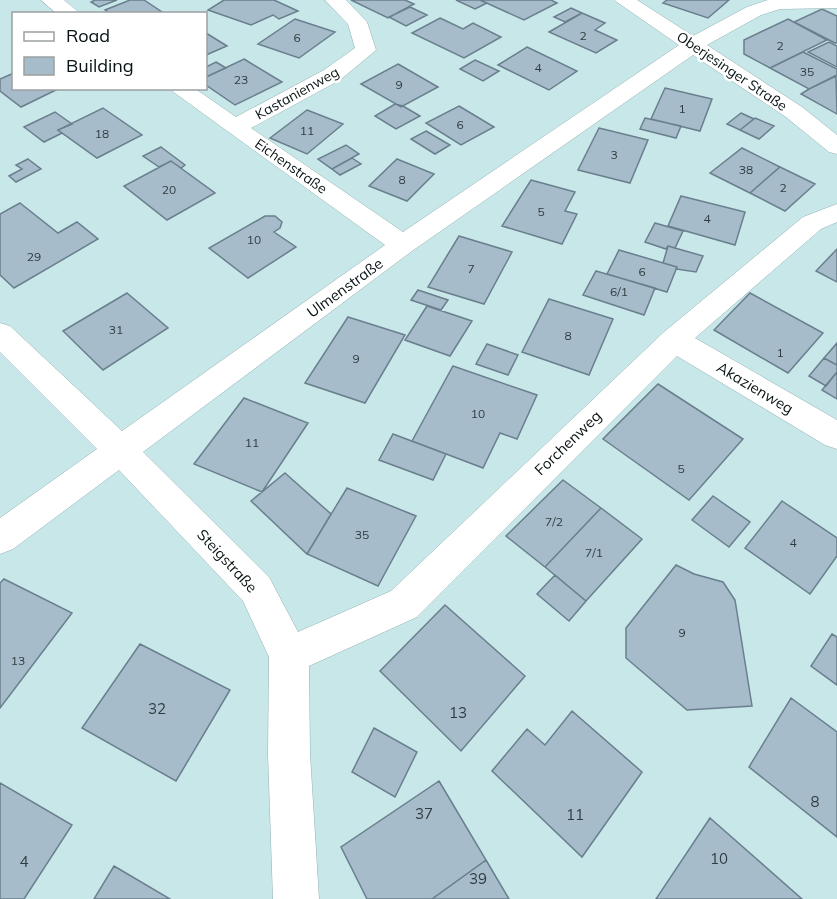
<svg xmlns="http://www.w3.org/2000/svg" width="837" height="899" viewBox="0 0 837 899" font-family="Mulish,sans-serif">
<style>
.building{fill:#a6bcca;stroke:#6a7f8d;stroke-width:1.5}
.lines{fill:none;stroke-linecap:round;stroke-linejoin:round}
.minor-casing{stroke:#94b1b3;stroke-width:1}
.minor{fill:#fff;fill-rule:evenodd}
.labels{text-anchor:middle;stroke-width:5;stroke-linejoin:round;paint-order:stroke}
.number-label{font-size:12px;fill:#2f3c41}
.far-street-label{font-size:14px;fill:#071213;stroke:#fff}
.street-label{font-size:15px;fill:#071213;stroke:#fff}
.near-number-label{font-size:15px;fill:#2f3c41}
</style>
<rect width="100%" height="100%" fill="#c8e7e9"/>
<path class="building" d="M95,0h22l-18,7 -8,-5z
M130,0h14l21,14h-54l-6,-4z
M224,0h50l24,11 -19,8 -6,-4 -22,10 -43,-15z
M351,0h54l9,4 -26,14z
M456,0h24l7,3 -12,6z
M480,0h71l6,3 -33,17z
M667,0h62l-21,18 -45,-15z
M410,7l17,8 -21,11 -17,-9z
M571,8l11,5 -17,9 -11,-5z
M822,9l15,7v27h-2l-41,-21z
M582,13l23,10 -10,7 22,10 -21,13 -47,-21z
M440,18l23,11 10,-6 28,14 -37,21 -52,-25z
M295,19l40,13 -36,26 -41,-14z
M788,19l39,21 -57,28 -26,-14v-14z
M206,33l21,13 -21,9z
M829,42l8,4v21l-29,-15z
M527,47l50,24 -28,19 -51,-25z
M803,52l34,17v6l-28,14 -39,-21z
M244,59l38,23 -47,23 -29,-20v-8z
M475,60l24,11 -16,10 -23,-12z
M216,62l10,6 -20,9v-10z
M398,64l40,23 -37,20 -40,-23z
M14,73v15h46l-39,19 -21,-16v-12z
M836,76l1,38 -36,-20 8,-5z
M665,88l47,11 -12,32 -49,-12z
M395,104l8,2 17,10 -24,13 -21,-13z
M459,106l35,21 -33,18 -35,-22z
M103,108l39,27 -45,23 -39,-28z
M307,110l36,14 -36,30 -37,-16z
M55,112l17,12 -14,6 4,3 -18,9 -20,-15z
M741,113l13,6 -14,11 -13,-6z
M645,118l36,8 -5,12 -36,-9z
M755,118l19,8 -15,13 -19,-9z
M599,128l49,12 -18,43 -52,-13z
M426,131l24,14 -15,9 -24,-15z
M346,145l13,9 -27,15 -14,-10z
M161,147l24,18 -4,3 -10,-7 -12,6 -16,-11z
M742,148l38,19 -30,26 -40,-20z
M352,158l9,6 -21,11 -8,-6z
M28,159l13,10 -25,13 -7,-6 13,-7 -6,-4z
M397,159l37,15 -27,27 -38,-15z
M171,161l44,32 -48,27 -43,-34z
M780,167l35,17 -30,27 -35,-18z
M531,180l44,12 -10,19 12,3 -15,30 -60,-18z
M681,196l64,16 -10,33 -67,-19z
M20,203l38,30 19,-11 21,17 -84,49 -14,-13v-61z
M265,216h10l7,6 -2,6 -6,4 22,15 -48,31 -39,-30z
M655,223l28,8 -8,17 -7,-2 -2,3 -21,-7z
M459,236l53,16 -28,52 -56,-17z
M668,246l35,10 -7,16 -20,-3 1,-2 -14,-4z
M837,249v33l-21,-11z
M619,250l58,17 -10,25 -60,-18z
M596,271l59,17 -11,27 -61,-20z
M418,290l30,10 -7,10 -30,-10z
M127,293l41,35 -65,42 -40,-39z
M750,293l73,40 -35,40 -74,-43z
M549,299l64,20 -24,56 -67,-23z
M427,306l45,15 -22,35 -45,-16z
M348,317l57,18 -40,68 -60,-20z
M837,343v22l-13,-7z
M487,344l31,11 -10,20 -32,-11z
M824,358l13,7v7l-11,14 -17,-10z
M453,366l84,29 -20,44 -17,-6 -17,35 -71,-27z
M837,372v27l-15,-9z
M658,384l85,55 -54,61 -86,-61z
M244,398l64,25 -46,69 -68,-28z
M393,434l53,20 -13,26 -54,-20z
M285,473l46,41 -24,40 -56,-53z
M563,480l38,28 -56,59 -39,-31z
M347,488l69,28 -38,70 -71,-32z
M713,496l37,26 -21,25 -37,-27z
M782,501l55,37v18l-27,38 -65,-46z
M601,508l41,31 -56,62 -41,-34z
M676,565l18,9 29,8 12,18 17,106 -65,4 -61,-52v-30z
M555,575l31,26 -17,20 -32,-27z
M4,579l68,34 -72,95v-125z
M445,605l80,71 -64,75 -81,-80z
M832,634l5,3v48l-26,-19z
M140,644l90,46 -54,91 -94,-53z
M791,698l46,34v105l-88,-70z
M572,711l70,61 -60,85 -90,-86 35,-42 18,16z
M374,728l43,24 -22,45 -43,-25z
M439,781l47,79 -54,39h-65l-26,-52z
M0,783l72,42 -48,74h-24z
M710,818l92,81h-146z
M486,860l23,39h-77z
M114,866l56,33h-76z"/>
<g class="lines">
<g class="minor-casing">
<path id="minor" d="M41,0h23l17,14h-24z
M325,0h21l21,22 9,28 -36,30 -89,48 152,104 276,-187 -65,-45h23l56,36 54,-29 21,-7h69v8l-57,1 -19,6 -54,30 95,62 35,28v19l-8,-2 -43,-35 -93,-62 -281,196 -269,201 126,125 29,55 93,-41 273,-259 139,-115 34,-13v18l-16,7 -126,109 142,82v29l-12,-4 -148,-89 -260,261 -108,49 1,88 9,145h-46l-5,-145 1,-97 -26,-56 -124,-131 -106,79 -13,5v-36l97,-69 -97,-97v-29l10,3 112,105 263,-186 -217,-157h26l42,29 88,-47 31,-22 -7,-24z"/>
</g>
<use href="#minor" class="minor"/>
</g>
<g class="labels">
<g class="number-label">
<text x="583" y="40">2</text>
<text x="297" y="42">6</text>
<text x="780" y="50">2</text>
<text x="538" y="72">4</text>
<text x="807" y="76">35</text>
<text x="241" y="84">23</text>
<text x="399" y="89">9</text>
<text x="682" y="113">1</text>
<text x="460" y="129">6</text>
<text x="307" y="135">11</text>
<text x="102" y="138">18</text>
<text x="614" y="159">3</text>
<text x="746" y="174">38</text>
<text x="402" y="184">8</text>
<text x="783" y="192">2</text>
<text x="169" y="194">20</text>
<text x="541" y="216">5</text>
<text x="707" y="223">4</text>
<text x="254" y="244">10</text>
<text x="34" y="261">29</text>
<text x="471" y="273">7</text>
<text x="642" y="276">6</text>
<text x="619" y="296">6/1</text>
<text x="116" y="334">31</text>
<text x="568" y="340">8</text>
<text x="780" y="357">1</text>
<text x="356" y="363">9</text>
<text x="478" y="418">10</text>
<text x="252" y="447">11</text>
<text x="681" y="473">5</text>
<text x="554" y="526">7/2</text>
<text x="362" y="539">35</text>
<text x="793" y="547">4</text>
<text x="594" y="557">7/1</text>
<text x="682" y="637">9</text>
<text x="18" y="665">13</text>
</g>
<g class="far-street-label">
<text transform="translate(732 71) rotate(34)" y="5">Oberjesinger Straße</text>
<text transform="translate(297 93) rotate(-29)" y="5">Kastanienweg</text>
<text transform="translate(291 166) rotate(35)" y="5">Eichenstraße</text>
</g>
<g class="street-label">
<text transform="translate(345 288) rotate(-36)" y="5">Ulmenstraße</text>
<text transform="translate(755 388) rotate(31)" y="5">Akazienweg</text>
<text transform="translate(568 443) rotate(-44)" y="5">Forchenweg</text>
<text transform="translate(227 561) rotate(47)" y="5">Steigstraße</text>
</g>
<g class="near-number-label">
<text x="157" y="714">32</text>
<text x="458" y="718">13</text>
<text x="815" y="807">8</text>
<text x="424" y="819">37</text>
<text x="575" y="820">11</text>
<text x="719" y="864">10</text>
<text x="24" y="867">4</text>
<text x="478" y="884">39</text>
</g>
</g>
<rect x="12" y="12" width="195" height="78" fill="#ffffff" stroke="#9ca0a1" stroke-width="1.5"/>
<rect x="24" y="32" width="30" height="9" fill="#ffffff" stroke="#9ca0a1" stroke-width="1.5"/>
<text x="66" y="42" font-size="18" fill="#071213">Road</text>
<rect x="24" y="57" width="30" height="18" fill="#a6bcca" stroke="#9ca0a1" stroke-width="1.5"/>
<text x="66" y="72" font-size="18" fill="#071213">Building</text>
</svg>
